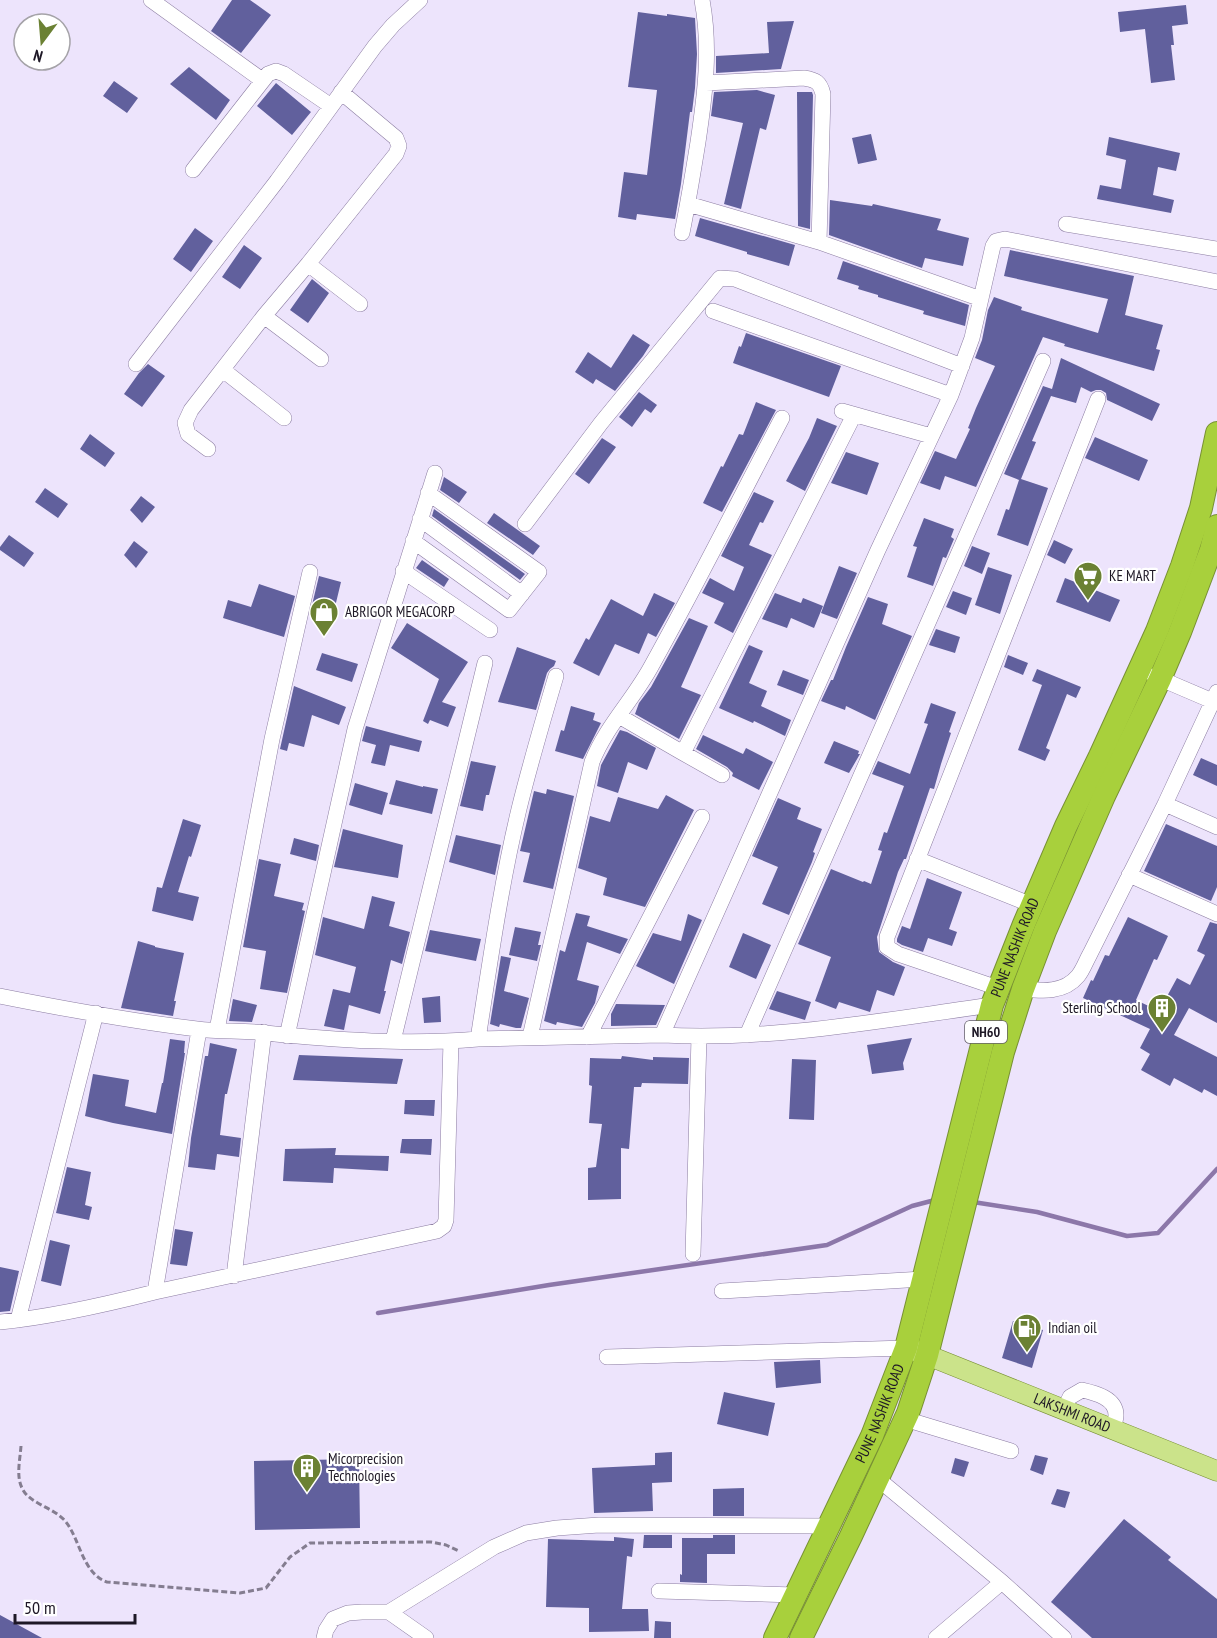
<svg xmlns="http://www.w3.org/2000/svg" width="1217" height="1638" viewBox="0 0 1217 1638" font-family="'PT Sans Narrow',sans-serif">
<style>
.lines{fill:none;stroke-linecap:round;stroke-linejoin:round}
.stream{stroke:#8c77a9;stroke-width:4.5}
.building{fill:#61609d}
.minor-casing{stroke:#8c7da2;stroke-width:16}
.major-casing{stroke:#789034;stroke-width:21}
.highway-casing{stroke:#789034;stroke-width:24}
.path{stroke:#847d90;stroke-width:3;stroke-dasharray:6 3;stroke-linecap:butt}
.minor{stroke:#fff;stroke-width:15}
.major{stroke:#cbe38a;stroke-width:20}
.highway{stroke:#a8d03c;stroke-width:22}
.labels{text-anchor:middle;stroke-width:4.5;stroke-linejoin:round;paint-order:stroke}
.shield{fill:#fff;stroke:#625d67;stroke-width:1.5}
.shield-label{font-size:14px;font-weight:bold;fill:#1e1826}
.poi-label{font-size:15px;fill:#1e1826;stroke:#fff;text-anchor:start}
.street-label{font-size:15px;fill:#1e1826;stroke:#fff}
</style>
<rect width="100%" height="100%" fill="#ede4fc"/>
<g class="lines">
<path class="stream" d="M973,1202l64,10 90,24 31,-3 59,-64
M378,1313l171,-28 278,-40 85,-39 23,-6"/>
</g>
<path class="building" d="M232,0h18l21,15 -30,38 -30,-22z
M1186,5l2,19 -16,2 2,19h-3l4,35 -24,3 -6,-54 -25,3 -2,-20z
M638,12l29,4v-2l28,4 2,36 -2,34 -3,24h-2l-9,72 -6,35 -38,-5 -1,6 -18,-3 6,-45 23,3 10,-85 -29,-3z
M794,21l-13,48 -65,4v-17l53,-3 -2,-31z
M189,67l41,33 -14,20 -46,-36z
M114,81l24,17 -11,15 -24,-17z
M276,83l35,29 -19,23 -35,-29z
M757,90l18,5 -9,35 -6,-2 -19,81 -17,-5 19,-81 -32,-7 3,-24z
M797,92h15l1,3 -3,134 -12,-3z
M871,134l6,26 -19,4 -6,-26z
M1109,137l71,16 -4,18 -18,-4 -5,28 21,5 -3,13 -74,-14 3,-14 21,4 5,-29 -20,-5z
M830,200l42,6 1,-2 68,15 -4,11 32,8 -6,28 -38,-8 -3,10 -93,-33z
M700,218l95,27 -6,21 -42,-12v-2l-52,-16z
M195,228l18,13 -22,31 -18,-13z
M244,245l18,13 -22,31 -18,-12z
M1010,250l124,26 -9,39 38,10 -7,24 4,1 -6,21 -90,-25 1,-2 -22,-7 -67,150 -31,-11 -5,14 -20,-7 15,-32 21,8 14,-30 -2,-1 8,-20 19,-42 -20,-8 7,-18 6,-30 6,-13 28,10 -1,3 77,23 10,-34 -104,-23z
M843,261l126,44 -4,21 -42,-12 1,-3 -46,-14v-2l-20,-6 1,-3 -22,-7z
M312,279l17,14 -21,30 -18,-13z
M746,333l95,33 -12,31 -96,-34 6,-17 2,1z
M633,334l17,11 -7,11 -28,35 -19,-12 -3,5 -18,-12 13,-20 23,16z
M1061,358l99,46 -8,17 -45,-21 -1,-7 -5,-3h-5l-5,2 -10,-5 -5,16 -25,-7 -19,45 4,1 -15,37 27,9 -20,58 -31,-11 9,-26 3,1 10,-30 -15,-6 39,-88 9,3z
M148,364l17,12 -23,31 -18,-13 15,-21z
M639,392l18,13 -6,8 -6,-4 -13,18 -13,-10z
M756,402l20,8 -54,102 -19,-9 18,-37 2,1 16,-33 4,1z
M817,418l20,8 -32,65 -19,-10 23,-43z
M90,434l25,19 -10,14 -25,-18z
M1095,437l53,23 -9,21 -54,-23z
M602,438l14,9 -27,37 -14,-10z
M846,452l33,11 -12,32 -36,-12z
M444,477l23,15 -8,11 -19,-13z
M45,488l23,16 -10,14 -23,-16z
M754,492l20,9 -11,22 -3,-1 -11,23 23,10 -39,78 -19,-10 10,-20 -22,-10 8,-15 24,13 10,-24 -23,-11z
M141,496l14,11 -13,16 -12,-13z
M434,509l91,65 -5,6 -88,-64z
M494,513l46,33 -7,9 -46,-32z
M924,518l30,11 -3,8 3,2 -8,19 -3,-1 -10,29 -26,-9 10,-30 -4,-1z
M9,535l25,18 -10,14 -24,-17v-3z
M1054,540l19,9 -8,15 -18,-9z
M134,541l14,11 -12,16 -12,-13z
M972,546l18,7 -8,21 -18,-8z
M422,560l27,19 -5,8 -28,-19z
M839,566l18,7 -20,46 -16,-6z
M988,567l24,8 -12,39 -25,-9z
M319,576l22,6 -7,29 -22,-6z
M1065,578l55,22 -10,22 -54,-20z
M259,584l36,12 -11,41 -61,-19 5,-18 23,7z
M953,591l19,7 -6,17 -20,-8z
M654,593l21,10 -19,34 -8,-4 -9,21 -24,-10 -16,32 -26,-13 13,-25 3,2 22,-41 32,17z
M775,593l26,10 2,-5 20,8 -9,22 -23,-10 -4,10 -25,-9z
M868,597l20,7 -6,20 30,12 -37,84 -29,-14 -1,4 -24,-9 10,-21h2l13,-33z
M689,618l19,8 -27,61 20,8 -22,44 -44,-25 4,-11 12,-16z
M407,623l61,39 -26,40 14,5 -8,20 -18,-7 -2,4 -5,-3 16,-42 -48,-31z
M936,629l24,8 -5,16 -26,-8z
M749,645l14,6 -14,32 18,8 -6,15 30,14 -6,16 -31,-15 -1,2 -34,-15z
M517,647l39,14 -2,5 -4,3 -3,4 -11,37 -38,-8z
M322,653l36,11 -6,18 -36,-12z
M1008,655l20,8 -5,12 -19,-8z
M1037,669l44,18 -5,11 -9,-4 -21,54 4,2 -5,11 -27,-11 24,-65 -10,-4z
M783,670l26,10 -6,15 -26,-10z
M294,686l52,21 -7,18 -27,-10 -8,32 -15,-4 -2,8 -7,-2z
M931,703l25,9 -7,20 2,1 -10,31 -7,25 -4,-1 -24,71h-2l-6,13 -21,65 2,15 14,10 12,5 -11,29 -17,-6 -7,22 -31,-10 -3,7 -21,-8 16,-44 -33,-13 33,-75 32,13 1,-1 7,3 11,-33 -4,-1 6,-18 3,1 17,-47 -32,-12 6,-13 32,13 18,-50 -4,-1z
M571,706l24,7 -2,7 8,3 -18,36 -28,-8 6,-21 3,1z
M366,726l56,15 -3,11 -29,-7 -5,21 -14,-3 5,-18 -14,-4z
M620,730l7,2 29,16 -9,22 -19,-8 -10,31 -21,-7 4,-21z
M703,735l40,19 3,-6 27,14 -14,28 -27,-14 1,-3 -6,-6 -31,-18z
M834,741l25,10 -1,3h2l-11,19 -25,-10z
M1201,758l16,7v21l-24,-11z
M471,761l25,5 -7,29h-3l-3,16 -23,-5z
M396,780l27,7v-1l15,3 -6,25 -43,-10z
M355,783l33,10 -6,22 -33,-10z
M547,789l27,7 -21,93 -30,-7 7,-29 -10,-2 14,-60 12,3z
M666,795l28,15 -49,97 -42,-12 4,-17 -29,-10 12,-52 20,6 8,-25 40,12z
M778,798l23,10 -4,11 25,10 -9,23 2,1 -3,9 -23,53 -27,-11 16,-37 -26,-11z
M183,819l18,6 -10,32 -2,-1 -11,36 21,5 -6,24 -41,-10 5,-24 5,1z
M1166,824l51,22v41l-6,14 -67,-30z
M343,829l60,16 -5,33 -64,-11z
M456,835l45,10 -6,30 -46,-13z
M294,838l25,7 -3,16 -26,-7z
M259,859l22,5 -7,32 30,7 -2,7 3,1 -18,82 -27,-4 6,-38 -23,-4z
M927,878l35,14 -13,37 8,3 -5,14 -24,-8 -5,14 -21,-7 -5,-3v-3l5,-13 8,3z
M372,896l23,6 -6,24 21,6 -8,32 -11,-4 -7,31h2l-6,23 -31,-9 -5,25 -20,-4 9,-37 17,4 6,-26 -41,-12 8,-38 41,12z
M576,913l14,3 -3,10 41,13 -8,15 -33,-12 -10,38 22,6 -4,17 -13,24 -25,-5 -1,3 -12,-4 16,-71 5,2z
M688,914l14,6 -28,64 -38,-18 17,-33 28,8z
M1128,917l40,19 -11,24 -3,-1 -18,41 23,11 18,-33 13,7 15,-30 -8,-4 13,-29 7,2v99l-28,-15 -15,27 43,22v39l-13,-7 -2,4 -28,-15 -4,8 -29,-16 9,-16 -10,-6 10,-19 -67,-31 8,-18 2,1 12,-26 4,1z
M515,927l26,5 -3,13h3l-4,16 -28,-6z
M430,930l51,9 -5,22 -51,-10z
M743,933l28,12 -15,34 -27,-12z
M138,941l17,5v1l29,6 -10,48h2l-3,15 -52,-8z
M501,956l10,2 -7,33 25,7 -8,30h-5l-16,-4 -1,3 -9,-3z
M777,991l34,11 -6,18 -36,-11z
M440,996l1,26 -17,1 -2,-25z
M233,999l24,6 -5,17 -23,-1z
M616,1004l49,1 -9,20 -45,1v-12z
M912,1038l-9,25 1,7 -32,4 -5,-29z
M170,1039l15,2 -1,12h1l-13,81 -59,-11 -28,-7 8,-42 36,6 -4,26 31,7 6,-30h1z
M210,1043l27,6 -10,45h-2l-5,41 21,3 -2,19 -22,-3 -2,16 -27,-3 3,-29 14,-82h3z
M299,1055l104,4 -6,25 -104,-4z
M622,1056l31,4v-3l36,1 -1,26 -46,-1 -1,4h-7l-5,62 -8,-1v51l-33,1v-32l8,-1 6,-43 -13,-1 3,-37 -3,-1 1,-27 31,1z
M792,1059l24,1 -2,60 -25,-1z
M405,1100h30l-1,16 -30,-2z
M402,1139h30l-1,16 -31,-2z
M336,1148l-1,7 54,1 -1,15 -54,-3 -1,15 -50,-2 2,-32z
M67,1167l24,5 -6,33 7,2 -3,13 -33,-7z
M175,1229l18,3 -6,34 -17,-2z
M50,1240l20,5 -9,41 -20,-5z
M0,1267l19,4 -9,40 -10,1z
M1013,1321l30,9 -11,38 -30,-10z
M820,1360l1,23 -45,5 -2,-26z
M724,1392l51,11 -7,33 -51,-12z
M672,1452v30l-20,1 1,28 -59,2 -2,-45 63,-3v-12z
M1035,1455l13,3 -5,17 -13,-5z
M955,1458l14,4 -5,15 -13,-4z
M359,1459l1,69 -105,2 -1,-69z
M744,1488v28h-31v-27z
M1057,1489l13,3 -5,16 -14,-4z
M1124,1519l47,38 -3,3 49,39v39h-125l-41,-36z
M644,1535h28v13h-29z
M713,1535h22v19h-28v29l-27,-1v-8l2,1v-37h31z
M614,1537l20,2 -2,18 -5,-1 -5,53h26l1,22 -60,1v-24l-43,-1 2,-68 66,2z
M0,1615l42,23h-42z
M655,1621l16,1v16h-17z"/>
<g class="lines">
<g class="minor-casing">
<path id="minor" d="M151,0l111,80
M706,83l98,-5c12,2 16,4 19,16l-4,148
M193,170l75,-96 8,-3 8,3 47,32
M688,204l131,38 162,57
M1066,224l151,25
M682,233c6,-30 11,-60 16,-91 7,-47 13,-94 4,-142
M308,264l52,40
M713,311l238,84
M264,316l57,43
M136,364l141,-183 98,-135 18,-21 27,-25
M223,370l61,48
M842,411l89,25
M208,449l-20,-15 -3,-11 6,-13 73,-94 44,-52 88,-110 3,-8 -3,-8 -55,-46
M420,519l102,75
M525,524l76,-101 119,-145 15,1 227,87
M413,541l96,69 30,-38 -111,-79
M403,571l87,59
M1154,676l63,27
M619,716l64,37 171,-338
M683,753l39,22
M1165,804l52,23
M917,859l115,46
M1129,875l88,39
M998,988l-100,-34 -11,-7v-10l211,-538
M1023,989c20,2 41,4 55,-13 5,-6 8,-15 12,-22l75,-150 52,-112
M0,996c65,13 131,25 197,33 23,3 46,1 68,4 70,7 143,12 213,6l184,-4 216,-485 73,-155 21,-57 21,-92 3,-5 9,-2 212,43
M217,1030l55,-291 38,-167
M662,1035c111,6 221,-15 330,-30
M747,1035l296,-674
M287,1036l68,-307 80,-256
M530,1037l62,-275c14,-36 42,-63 60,-97 45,-81 87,-165 130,-247
M588,1037l114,-220
M478,1039c12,-77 23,-155 41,-230 11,-45 24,-89 37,-133
M393,1041l92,-378
M693,1254l6,-217
M234,1276l30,-244
M722,1291l201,-12
M155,1292l44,-262
M18,1320l78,-307
M0,1322c52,-5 104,-17 155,-30l282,-61 7,-5 2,-6 5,-179
M607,1357l299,-9
M1064,1410l6,-13 12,-7c13,3 34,8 34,25 0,4 -2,10 -3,15
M905,1419l106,32
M878,1479l124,103 62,56
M659,1591l136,4
M389,1612l37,26
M324,1638l2,-8 7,-11 15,-6 14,-1h27l105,-65 32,-14 31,-5 42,-3 230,1
M936,1638l66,-56"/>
</g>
<g class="major-casing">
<g id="major">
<path id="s1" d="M913,1350l14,5 290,116"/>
</g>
</g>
<g class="highway-casing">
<g id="highway">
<path id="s2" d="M775,1638l97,-202 34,-88 86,-343 32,-81 42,-98 34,-70 57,-125 25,-65 19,-58 16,-75"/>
<path d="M801,1638l50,-102 57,-123 19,-58 76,-303 20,-63 22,-58 59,-135 56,-117 20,-47 31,-82 6,-24"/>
</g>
</g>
<path class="path" d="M21,1446c-1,14 -5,30 1,42 7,16 32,19 44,34 14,18 17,52 41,60l133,11 26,-5 24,-31 20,-14 121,-1 15,3 13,6"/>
<use href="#minor" class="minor"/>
<use href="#major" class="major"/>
<use href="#highway" class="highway"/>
</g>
<defs>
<g id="supermarket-pin" transform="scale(1.5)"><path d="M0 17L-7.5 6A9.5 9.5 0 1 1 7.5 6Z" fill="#6b8133" stroke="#fff"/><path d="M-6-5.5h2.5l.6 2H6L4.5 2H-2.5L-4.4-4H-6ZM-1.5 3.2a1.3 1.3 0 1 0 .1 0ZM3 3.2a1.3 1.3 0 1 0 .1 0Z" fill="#fff"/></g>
<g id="shop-pin" transform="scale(1.5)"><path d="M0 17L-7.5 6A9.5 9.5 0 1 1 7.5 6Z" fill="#6b8133" stroke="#fff"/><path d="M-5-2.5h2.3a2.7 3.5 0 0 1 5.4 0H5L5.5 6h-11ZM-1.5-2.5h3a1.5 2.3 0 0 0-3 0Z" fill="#fff"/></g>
<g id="building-pin" transform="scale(1.5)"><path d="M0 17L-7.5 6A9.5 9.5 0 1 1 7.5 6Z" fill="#6b8133" stroke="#fff"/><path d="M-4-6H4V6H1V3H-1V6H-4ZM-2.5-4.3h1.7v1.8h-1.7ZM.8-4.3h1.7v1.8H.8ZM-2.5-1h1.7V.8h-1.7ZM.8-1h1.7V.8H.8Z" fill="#fff"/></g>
<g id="fuel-pin" transform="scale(1.5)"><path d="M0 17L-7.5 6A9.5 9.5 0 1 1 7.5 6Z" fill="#6b8133" stroke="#fff"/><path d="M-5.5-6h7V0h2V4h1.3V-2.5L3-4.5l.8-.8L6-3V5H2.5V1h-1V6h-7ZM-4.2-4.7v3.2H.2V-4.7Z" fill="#fff"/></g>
</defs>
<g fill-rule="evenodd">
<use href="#supermarket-pin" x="1088" y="576"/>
<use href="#shop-pin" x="324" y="612"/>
<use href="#building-pin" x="1162" y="1008"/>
<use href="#fuel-pin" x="1027" y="1328"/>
<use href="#building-pin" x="307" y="1468"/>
</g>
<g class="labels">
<rect class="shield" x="965" y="1021" width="42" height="22" rx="4.5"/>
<g class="shield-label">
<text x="986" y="1037">NH60</text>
</g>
<g class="poi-label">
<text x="1109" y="581">KE MART</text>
<text x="345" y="617">ABRIGOR MEGACORP</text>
<text x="1141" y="1013" text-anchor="end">Sterling School</text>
<text x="1048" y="1333">Indian oil</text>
<text x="328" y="1464">Micorprecision<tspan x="328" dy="17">Technologies</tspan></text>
</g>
<g class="street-label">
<text dy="5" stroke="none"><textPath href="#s2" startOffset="734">PUNE NASHIK ROAD</textPath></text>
<text dy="5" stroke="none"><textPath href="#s2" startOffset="248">PUNE NASHIK ROAD</textPath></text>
<text dy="5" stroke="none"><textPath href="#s1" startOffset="171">LAKSHMI ROAD</textPath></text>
</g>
</g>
<g transform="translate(42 42) rotate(196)"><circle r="28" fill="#ffffff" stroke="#a5a3a8" stroke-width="1.5"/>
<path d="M0-4.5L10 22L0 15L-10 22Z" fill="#6b8133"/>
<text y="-9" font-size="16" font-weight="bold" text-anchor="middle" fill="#1e1826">N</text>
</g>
<path d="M15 1614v9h120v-9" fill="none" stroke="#1e1826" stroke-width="3"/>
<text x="24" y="1614" font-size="18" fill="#1e1826" stroke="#ffffff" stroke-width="4.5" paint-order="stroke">50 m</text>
</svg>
